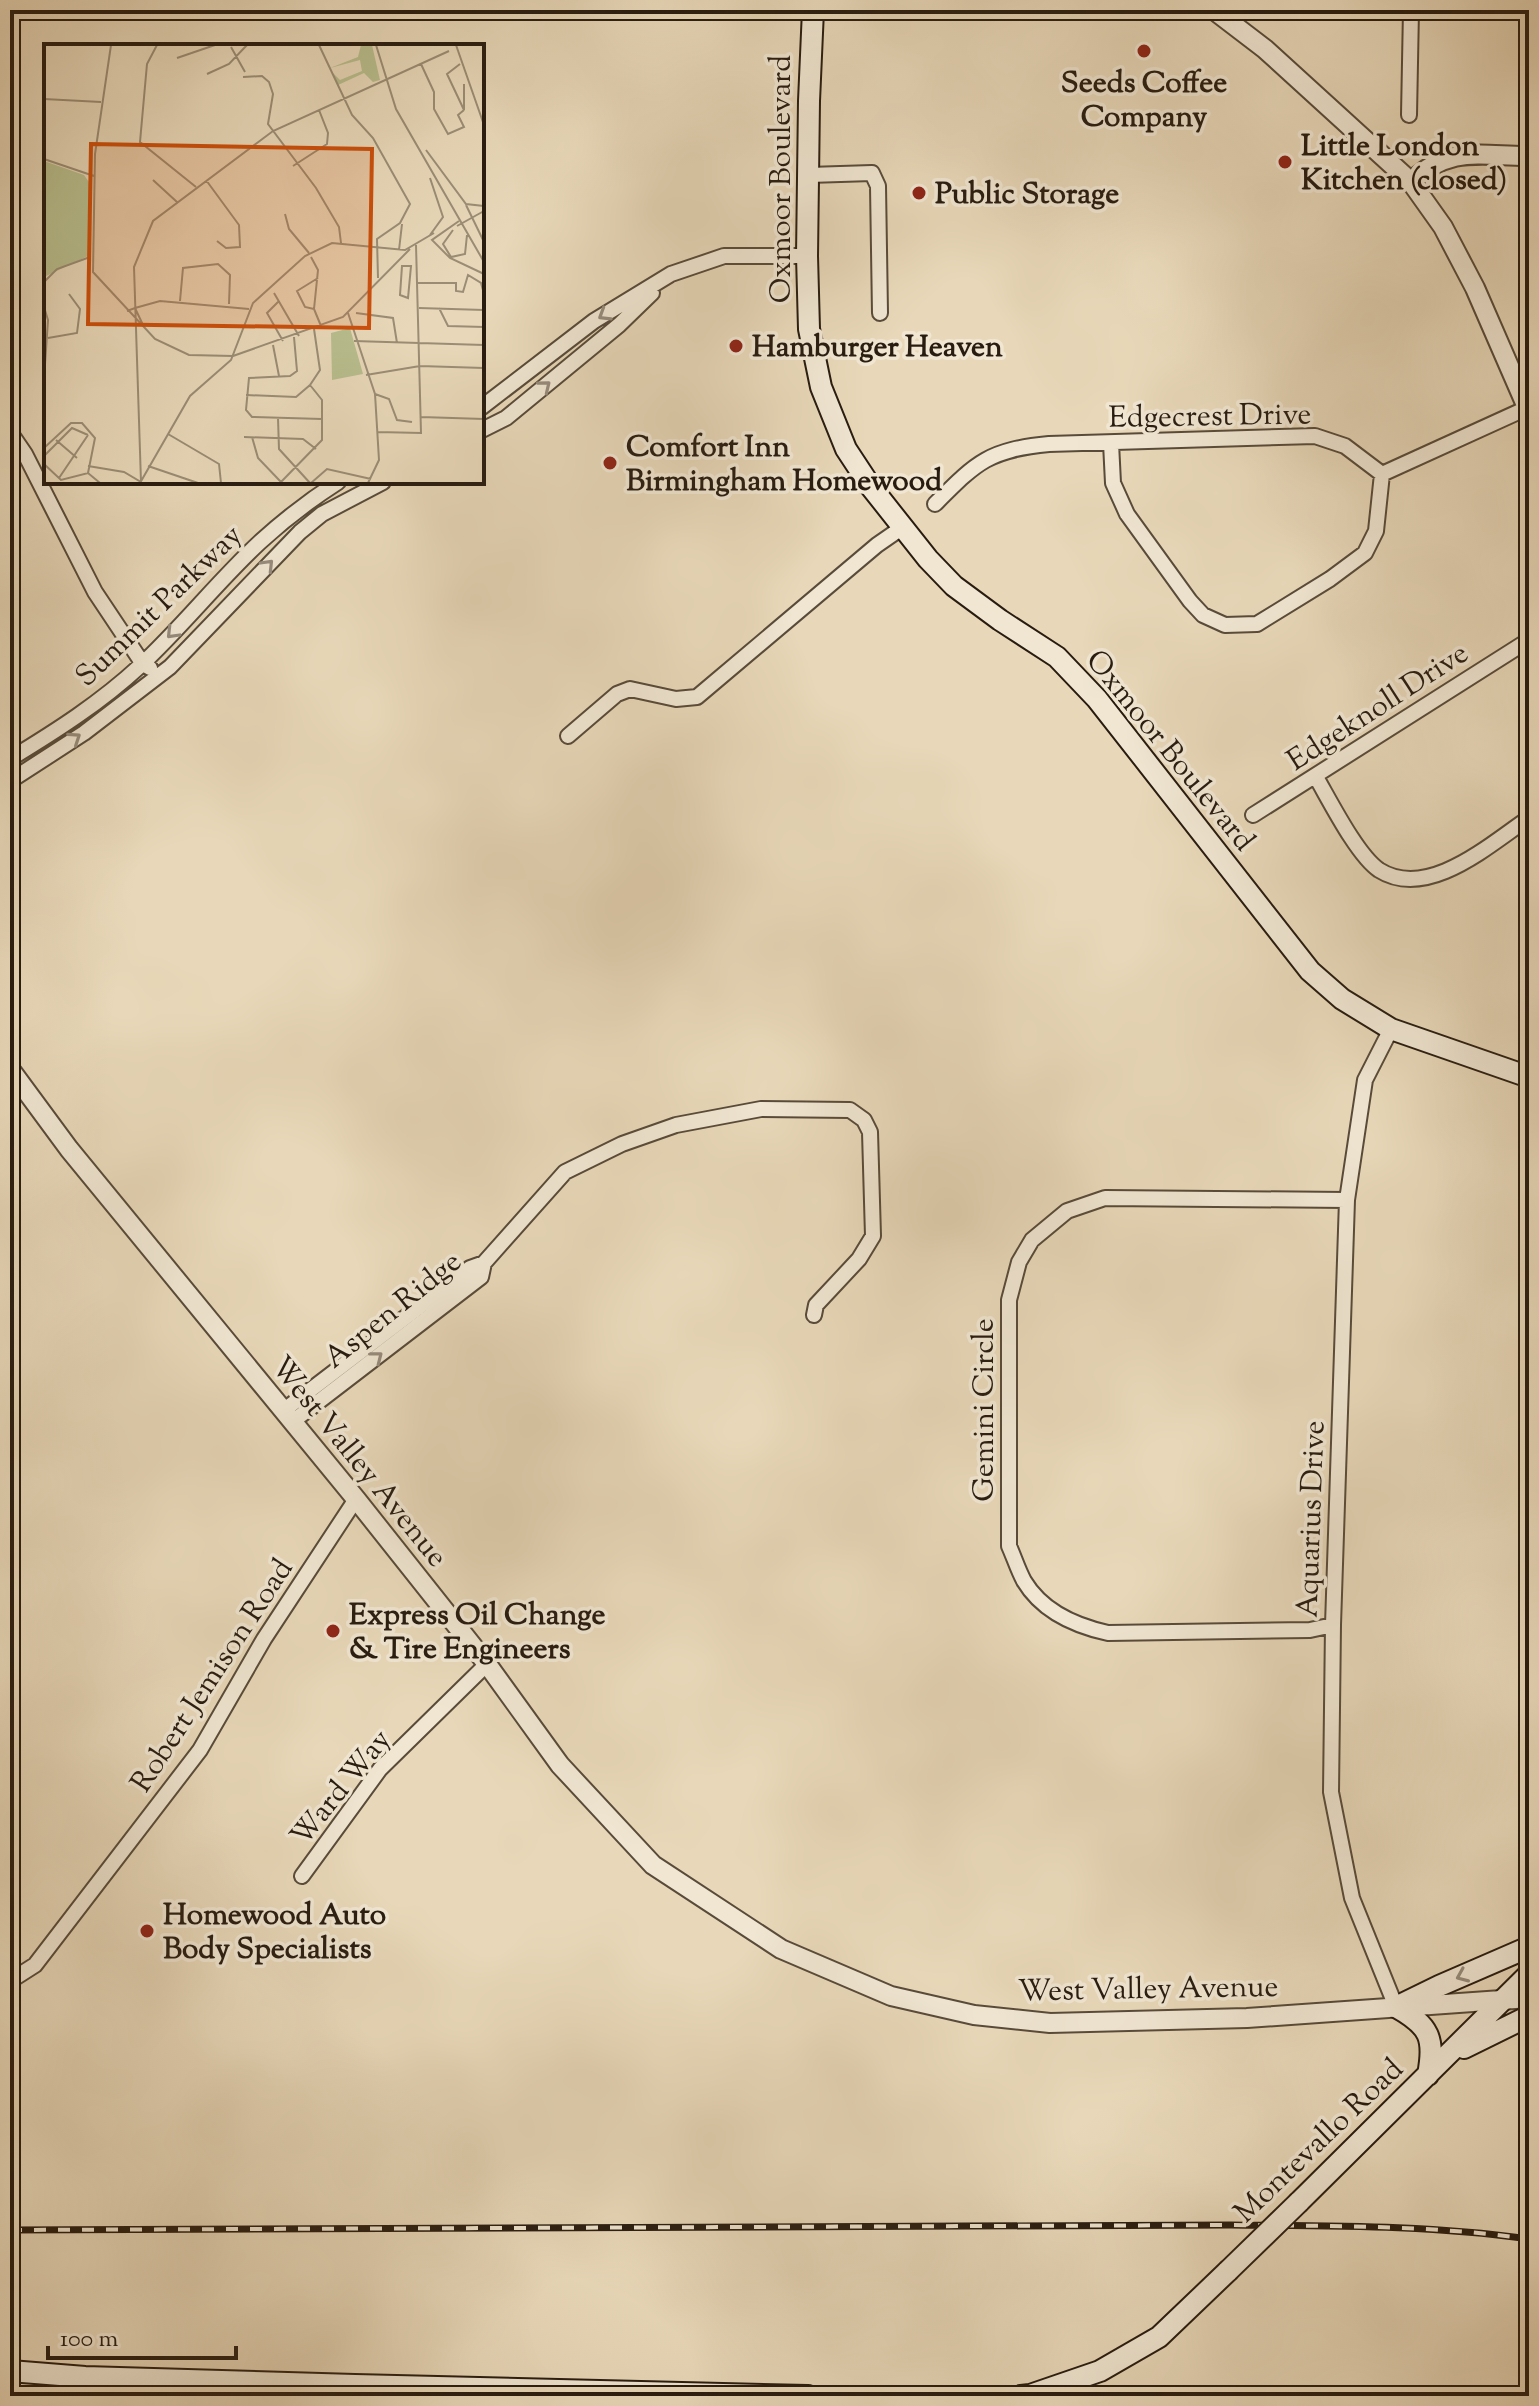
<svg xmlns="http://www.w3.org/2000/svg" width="1539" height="2406" viewBox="0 0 1539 2406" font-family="'Sorts Mill Goudy',serif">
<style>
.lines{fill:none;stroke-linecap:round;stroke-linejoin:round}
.minor-casing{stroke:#584b3a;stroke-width:18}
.tertiary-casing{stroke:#584b3a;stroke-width:22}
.secondary-casing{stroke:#281c10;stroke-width:24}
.minor{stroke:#f0e6d2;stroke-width:14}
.tertiary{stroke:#f0e6d2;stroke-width:18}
.secondary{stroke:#f0e6d2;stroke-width:20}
.rail-casing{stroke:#281c10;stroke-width:7}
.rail{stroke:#f0e6d2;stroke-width:4;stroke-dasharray:12;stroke-linecap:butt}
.secondary-bridge-casing{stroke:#281c10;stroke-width:24;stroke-linecap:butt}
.secondary-bridge{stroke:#f0e6d2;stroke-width:20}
.oneway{stroke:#968b7b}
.poi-dot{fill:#8f2418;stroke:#f0e6d2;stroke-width:3}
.labels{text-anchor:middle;stroke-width:7;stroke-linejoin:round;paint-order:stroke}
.poi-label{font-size:30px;font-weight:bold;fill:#281c10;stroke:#f0e6d2;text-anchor:start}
.street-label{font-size:30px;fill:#281c10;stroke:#f0e6d2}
.inset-road{fill:none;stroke:#9b8d75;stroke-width:2}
.view{fill:#cb500d;fill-opacity:0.15;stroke:#cb500d;stroke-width:4}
.inset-edge{fill:none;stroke:#281c10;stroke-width:4}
</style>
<rect width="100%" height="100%" fill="#e8d8b9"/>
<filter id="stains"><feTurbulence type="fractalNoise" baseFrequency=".0025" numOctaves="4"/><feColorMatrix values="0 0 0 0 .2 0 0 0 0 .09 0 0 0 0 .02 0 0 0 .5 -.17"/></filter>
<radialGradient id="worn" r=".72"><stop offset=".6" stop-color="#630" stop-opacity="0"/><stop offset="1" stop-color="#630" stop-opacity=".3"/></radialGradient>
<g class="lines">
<g class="minor-casing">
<path id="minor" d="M1409,115l2,-105
M809,175l63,-2 6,13 2,127
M482,407l112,-86 77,-47 53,-18h83
M482,430l24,-12 113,-93 33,-32
M10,432l15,22 70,138 48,72 7,4
M1111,443l2,40 14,31 63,87 13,14 22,10 32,-1 73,-45 35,-26 11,-22 6,-57
M1382,474l145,-66
M935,504c42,-42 53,-54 114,-60l266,-8 30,10 37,28
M568,736l49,-42 13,-5 46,10 21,-2 180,-152 26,-18
M10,759c46,-28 90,-56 130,-93 42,-39 78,-85 120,-124 24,-22 50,-42 78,-60
M1316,777c14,24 41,78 63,93 49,31 111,-26 150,-52
M10,781l74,-48 86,-66 130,-135 22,-18 61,-32
M1253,815l276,-175
M1391,1029l-26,51 -18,120 -14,425 -2,167 21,106 44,109
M283,1411l187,-143 14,-5
M292,1422l189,-145 3,-14 81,-91 57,-28 54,-19 85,-16 89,1 14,10 6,12 3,104 -14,23 -43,46 -2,10
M1333,1625l-23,5 -202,3c-32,-7 -66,-22 -84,-52 -6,-11 -10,-24 -15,-35v-246l10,-38 13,-22 35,-29 38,-13 242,2
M302,1876l78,-107 107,-105
M10,1981l25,-16 165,-215 64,-111 92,-140"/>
</g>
<g class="tertiary-casing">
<path id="tertiary" d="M1214,10l51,39 146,133 32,45 32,61 54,124
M1411,182c39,-37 69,-26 118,-26
M10,1069l59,80 287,350 131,165 73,101 93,100 128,84 110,47 83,19 76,8 197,-5 282,-20"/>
</g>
<g class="secondary-casing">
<path id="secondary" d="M813,10l-4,91 -2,155 2,73 12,58 25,62 25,38 57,72 26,27 46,34 57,37 40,42 213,272 32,28 49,30 138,48
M1396,2007l43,-21 90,-39
M1396,2007c34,19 39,31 32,68
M1464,2048l65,-32
M1299,2202l230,-228
M10,2371l75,6 270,8 453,11
M1021,2396l9,-1 70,-24 59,-34 69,-66"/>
</g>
<use href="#minor" class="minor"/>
<use href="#tertiary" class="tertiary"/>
<use href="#secondary" class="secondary"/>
<g class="rail-casing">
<path id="rail" d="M10,2230l1221,-5c100,1 200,0 298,14"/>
</g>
<use href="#rail" class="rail"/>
<g class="secondary-bridge-casing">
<path id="secondary-bridge" d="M1228,2271l71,-69"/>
</g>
<use href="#secondary-bridge" class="secondary-bridge"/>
</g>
<defs><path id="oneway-chevron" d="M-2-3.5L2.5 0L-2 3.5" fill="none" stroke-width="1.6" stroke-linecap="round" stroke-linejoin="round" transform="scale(2)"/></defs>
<g class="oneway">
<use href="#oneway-chevron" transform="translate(604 315) rotate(148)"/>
<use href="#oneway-chevron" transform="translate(545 386) rotate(-39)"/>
<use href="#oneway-chevron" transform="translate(268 565) rotate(-46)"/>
<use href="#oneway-chevron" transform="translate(172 633) rotate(134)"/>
<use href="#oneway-chevron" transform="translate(75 738) rotate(-34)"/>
<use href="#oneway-chevron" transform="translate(377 1357) rotate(-38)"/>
<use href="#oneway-chevron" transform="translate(1462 1976) rotate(157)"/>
</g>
<g class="poi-dot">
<circle cx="1144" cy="51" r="8"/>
<circle cx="1285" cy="162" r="8"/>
<circle cx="919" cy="193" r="8"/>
<circle cx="736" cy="346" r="8"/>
<circle cx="610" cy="463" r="8"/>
<circle cx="333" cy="1631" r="8"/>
<circle cx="147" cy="1931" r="8"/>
</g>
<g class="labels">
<g class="poi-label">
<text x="1144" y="92" text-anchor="middle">Seeds Coffee<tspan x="1144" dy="34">Company</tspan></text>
<text x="1301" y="155">Little London<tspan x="1301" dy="34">Kitchen (closed)</tspan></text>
<text x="935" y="203">Public Storage</text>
<text x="752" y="356">Hamburger Heaven</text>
<text x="626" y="456">Comfort Inn<tspan x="626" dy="34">Birmingham Homewood</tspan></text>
<text x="349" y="1624">Express Oil Change<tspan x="349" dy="34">&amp; Tire Engineers</tspan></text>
<text x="163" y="1924">Homewood Auto<tspan x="163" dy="34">Body Specialists</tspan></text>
</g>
<g class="street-label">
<text transform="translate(780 179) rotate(-90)" y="10">Oxmoor Boulevard</text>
<text transform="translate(1210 415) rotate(-1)" y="10">Edgecrest Drive</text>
<text transform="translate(158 605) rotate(-44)" y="10">Summit Parkway</text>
<text transform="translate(1377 706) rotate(-33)" y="10">Edgeknoll Drive</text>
<text transform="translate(1171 750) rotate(51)" y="10">Oxmoor Boulevard</text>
<text transform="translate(392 1309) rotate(-39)" y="10">Aspen Ridge</text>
<text transform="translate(983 1410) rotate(-90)" y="10">Gemini Circle</text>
<text transform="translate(360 1461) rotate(51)" y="10">West Valley Avenue</text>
<text transform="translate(1310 1519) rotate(-88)" y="10">Aquarius Drive</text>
<text transform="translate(211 1675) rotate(-57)" y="10">Robert Jemison Road</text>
<text transform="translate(340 1787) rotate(-51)" y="10">Ward Way</text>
<text transform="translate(1148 1988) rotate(-1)" y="10">West Valley Avenue</text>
<text transform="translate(1318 2140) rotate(-44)" y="10">Montevallo Road</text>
</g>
</g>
<g transform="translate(44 44)">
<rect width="440" height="440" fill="#e8d8b9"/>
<path d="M317,1h11l8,35 -7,2 -9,-9 -26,12 -5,-12 7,7 22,-9 -2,-11 -30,8 28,-11zM0,117l40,14 7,10 -3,71 -44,21zM306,284l13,46 -31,6 -1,-47z" fill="#b8be8e"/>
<path class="inset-road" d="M67,1l-16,109 -2,118 62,67 34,16 44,1M113,1l-10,19 -7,78 56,45M275,1l33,70 21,23 37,66 -10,19 -23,16 1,39M332,1l20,64 88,153M412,1l28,80M187,3l14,25M133,14l38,-13M377,20l13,28v17l14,25 16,-7 -6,-12 6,-5M416,20l-13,10 17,36v-26M163,30l22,-10 18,-19M199,33l19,-1 7,6 4,12 -5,30 48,64 23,39 2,16M0,55l57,3M382,106l40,54 18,2M0,115l50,17M249,122l34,-22 1,-11 -9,-23M386,134l13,39 -13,18M109,136l24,22M162,136l33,45 1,22 -14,1 -9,-7M422,161l18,37M241,170l4,15 20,24M415,177l-27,19 18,18 34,16M413,182l27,-15M409,186l-10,14 8,13 14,-3 2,-19M355,206l3,-26M267,213l7,13 -4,39 7,17M358,222h9l-3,32 -8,-3zM0,238l13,-13 33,-12M373,239h40M412,239v8l7,1 5,-17 13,8 3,11M230,249l25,43M136,257l3,-33 35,-4 12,11 -1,29M235,257l-12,12 16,28M0,263l4,13 -4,59M91,264l25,-7 89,8M375,264l65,2M395,264l9,18 36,1M270,265l-9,-2 -8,-16 21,-13M83,267l8,-3 8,17M304,269l27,81 4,66 -11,23M312,269l37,5 4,25M250,293l3,34 -7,5 -41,2 -3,32 6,7 70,2M4,294l29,-5 3,-24 -11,-15M310,297l130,4M229,301l6,31M189,312l110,-39 67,-68M322,331l54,-9 64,2M331,350l14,5 8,21 15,2M202,351l50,2 14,-12 10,-15 -6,-41M377,373l63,2M234,374l1,31 31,34M334,388l43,1 -5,-188M124,390l51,30 2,19M200,393l59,2 13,10M208,393l6,21 23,24M12,396l21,18M0,404l27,-25h11l13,15 -7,35M0,412l28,-28 16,7M0,420l17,16 27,-7 12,10M44,422l36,6 17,10 -7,-215 19,-46 120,-90 176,-80M104,422l50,17M15,434l29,-43M96,439l50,-87 41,-36 22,-57 52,-47 27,-13 73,7 29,-17M236,439l42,-43v-40l-12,-15M267,439l16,-14 44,10"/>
<path class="view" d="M47,100l281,5 -3,179 -281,-4z"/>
<rect width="440" height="440" class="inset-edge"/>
</g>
<rect width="1539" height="2406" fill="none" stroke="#e8d8b9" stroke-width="40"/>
<rect x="12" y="12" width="1515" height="2382" fill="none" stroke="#281c10" stroke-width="4"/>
<rect x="20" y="20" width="1499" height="2366" fill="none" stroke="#281c10" stroke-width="2"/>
<path d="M48 2346v12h188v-12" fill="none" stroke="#281c10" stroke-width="4"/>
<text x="60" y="2346" font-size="24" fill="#281c10" stroke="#f0e6d2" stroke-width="6" paint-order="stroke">100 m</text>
<rect width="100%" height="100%" filter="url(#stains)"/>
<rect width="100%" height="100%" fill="url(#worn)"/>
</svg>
